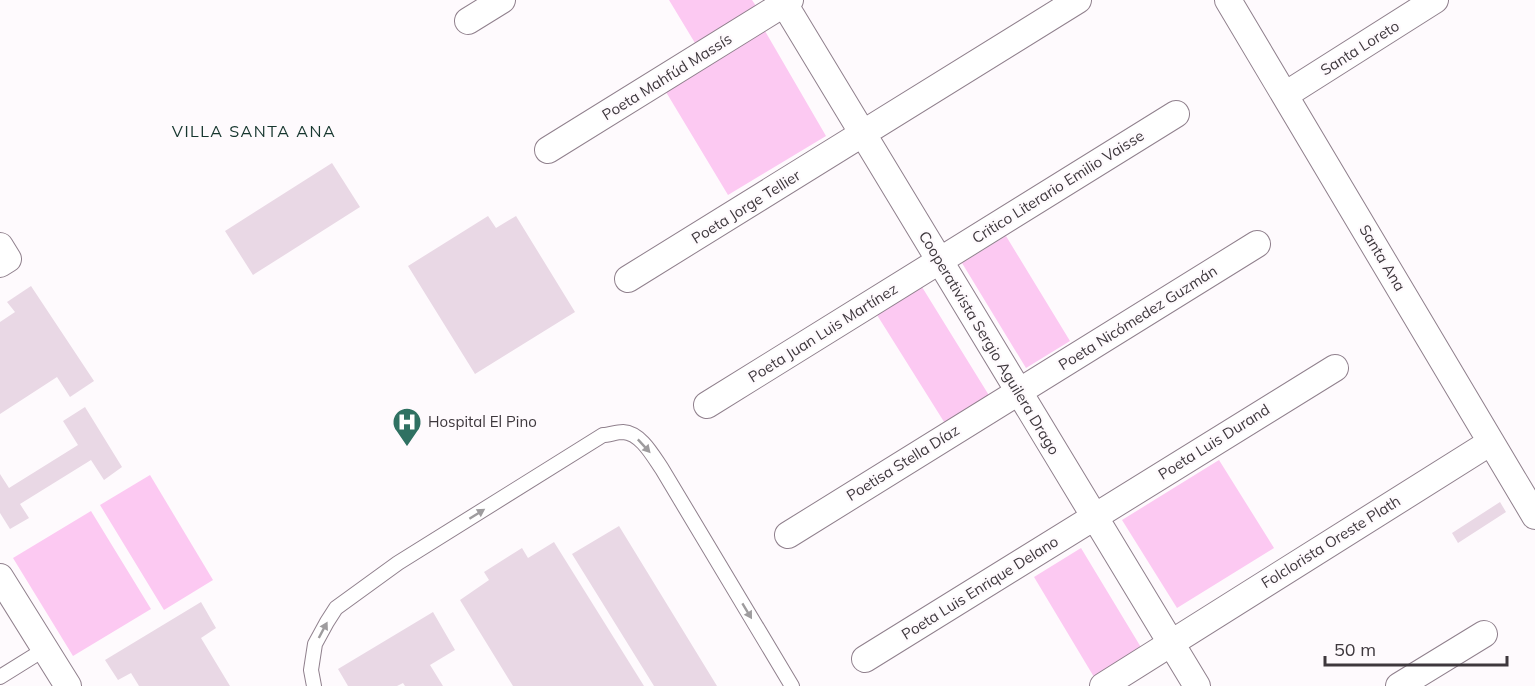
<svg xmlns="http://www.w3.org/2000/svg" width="1535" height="686" viewBox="0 0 1535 686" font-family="Mulish,sans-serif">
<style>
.green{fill:#fcc9f2}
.building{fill:#e9d8e5}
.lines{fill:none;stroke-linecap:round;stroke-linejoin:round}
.service-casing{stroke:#90808d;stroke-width:16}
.minor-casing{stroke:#90808d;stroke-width:28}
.service{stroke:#fff;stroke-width:14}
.minor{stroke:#fff;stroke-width:26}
.oneway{fill:#9e9c9e}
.labels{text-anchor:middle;stroke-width:4.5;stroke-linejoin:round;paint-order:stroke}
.street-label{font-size:15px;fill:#3e383d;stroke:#fefafd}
.poi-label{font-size:15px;fill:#3e383d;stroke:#fefafd;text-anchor:start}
.neighbourhood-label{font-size:16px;letter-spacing:1.5px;fill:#16362e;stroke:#fefafd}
</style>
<rect width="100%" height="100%" fill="#fefafd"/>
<path class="green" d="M669,0h83l4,6 -61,37z
M765,31l61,105 -98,59 -62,-103z
M1006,236l64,105 -44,27 -64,-105z
M922,287l68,110 -44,28 -69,-110z
M1219,460l55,88 -97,60 -55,-88z
M150,475l63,105 -49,30 -64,-105z
M91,511l60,98 -78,47 -60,-98z
M1081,548l61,101 -48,28 -60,-100z"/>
<path class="building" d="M332,163l28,44 -107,68 -28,-44z
M488,216l8,12 20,-12 59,96 -100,62 -67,-108z
M31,286l63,95 -24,16 -13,-20 -57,37v-92l15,-10 -8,-10z
M85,407l37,60 -18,13 -13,-20 -71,44 9,14 -19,11 -10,-16v-39l9,14 69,-43 -15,-24z
M1500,502l6,10 -48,31 -6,-10z
M619,526l98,160h-63l-82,-132z
M554,542l90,144h-131l-53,-86 29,-20 -5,-8 38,-24 6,10z
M201,602l15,26 -15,10 29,48h-91l-8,-13 -13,7 -13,-20z
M433,612l22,38 -25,15 13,21h-38l-2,-3 -6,3h-49l-10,-17z"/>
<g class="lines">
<g class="service-casing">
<path id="service" d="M0,677l45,-28
M314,686l-3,-16 4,-26 12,-22 9,-14 62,-45 205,-128c6,0 13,-3 20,-3 18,1 30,24 39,37l130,217"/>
</g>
<g class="minor-casing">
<path id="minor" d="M782,0l415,686
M1228,0l307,516
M468,21l34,-21
M1285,95l150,-95
M548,150l242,-150
M0,246l8,13 -8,5
M628,279l450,-279
M707,405l469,-291
M788,535l469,-291
M0,577l68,109
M865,659l470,-291
M1103,686l388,-244
M1399,686l85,-52"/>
</g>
<use href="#service" class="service"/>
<use href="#minor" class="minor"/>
</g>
<defs><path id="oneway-solid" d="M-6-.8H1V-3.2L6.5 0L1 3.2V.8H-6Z" transform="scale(1.5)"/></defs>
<g class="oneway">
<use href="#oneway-solid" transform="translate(644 446) rotate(47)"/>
<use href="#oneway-solid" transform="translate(477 514) rotate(-32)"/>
<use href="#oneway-solid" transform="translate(747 611) rotate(59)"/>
<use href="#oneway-solid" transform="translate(323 630) rotate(-62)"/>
</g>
<defs>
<g id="hospital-pin" transform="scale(1.5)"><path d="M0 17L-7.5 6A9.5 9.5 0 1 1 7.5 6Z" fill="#2f7162" stroke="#fefafd"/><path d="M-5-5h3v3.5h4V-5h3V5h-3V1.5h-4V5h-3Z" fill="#fff"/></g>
</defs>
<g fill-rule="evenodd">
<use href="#hospital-pin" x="407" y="422"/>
</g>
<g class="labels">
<g class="street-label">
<text transform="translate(1360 48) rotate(-32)" y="5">Santa Loreto</text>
<text transform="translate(667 77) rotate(-32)" y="5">Poeta Mahfúd Massís</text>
<text transform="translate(1058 187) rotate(-32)" y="5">Critico Literario Emilio Vaisse</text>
<text transform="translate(746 207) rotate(-32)" y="5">Poeta Jorge Tellier</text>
<text transform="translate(1382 258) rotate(59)" y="5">Santa Ana</text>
<text transform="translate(1138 318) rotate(-32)" y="5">Poeta Nicómedez Guzmán</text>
<text transform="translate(823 333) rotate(-32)" y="5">Poeta Juan Luis Martínez</text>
<text transform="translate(989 343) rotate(59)" y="5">Cooperativista Sergio Aguilera Drago</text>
<text transform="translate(1214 442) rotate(-32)" y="5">Poeta Luis Durand</text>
<text transform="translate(903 463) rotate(-32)" y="5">Poetisa Stella Díaz</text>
<text transform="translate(1331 542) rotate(-32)" y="5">Folclorista Oreste Plath</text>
<text transform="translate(980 588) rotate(-32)" y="5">Poeta Luis Enrique Delano</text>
</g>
<g class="poi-label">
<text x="428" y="427">Hospital El Pino</text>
</g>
<g class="neighbourhood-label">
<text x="254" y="137">VILLA SANTA ANA</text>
</g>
</g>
<path d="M1325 656v9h182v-9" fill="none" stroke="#3e383d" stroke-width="3"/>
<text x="1334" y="656" font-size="18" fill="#3e383d" stroke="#fefafd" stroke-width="4.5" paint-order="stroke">50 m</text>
</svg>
